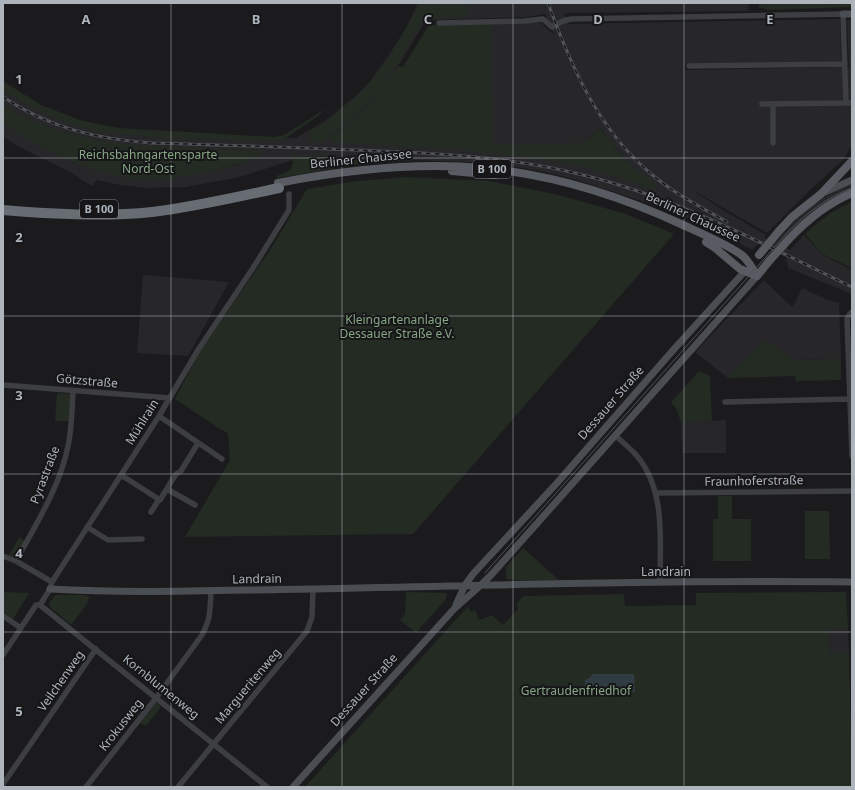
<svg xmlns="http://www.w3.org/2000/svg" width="855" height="790" viewBox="0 0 855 790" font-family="'Noto Sans',sans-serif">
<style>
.built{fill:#27272a;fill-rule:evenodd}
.green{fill:#232b23}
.water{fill:#303c42}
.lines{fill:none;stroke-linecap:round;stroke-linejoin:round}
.street{stroke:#3c3e42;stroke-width:5.5}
.secondary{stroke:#4a4d52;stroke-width:7}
.primary{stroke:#585b61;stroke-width:8}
.highway{stroke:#686c73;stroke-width:10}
.tram{stroke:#4f5257;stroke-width:1}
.rail-casing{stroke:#4f5257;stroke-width:3}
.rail{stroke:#161618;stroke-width:1.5;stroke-dasharray:4.5;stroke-linecap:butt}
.primary-bridge{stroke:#585b61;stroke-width:8}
.grid{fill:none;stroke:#aeb4bc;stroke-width:1;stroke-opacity:0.55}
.labels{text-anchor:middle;stroke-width:4;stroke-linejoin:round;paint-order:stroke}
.shield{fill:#161618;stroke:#80858b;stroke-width:1}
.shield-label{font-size:11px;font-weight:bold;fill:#aeb4bc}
.park-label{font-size:12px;fill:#87a785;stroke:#161618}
.street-label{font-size:12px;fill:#aeb4bc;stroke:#161618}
.grid-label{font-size:13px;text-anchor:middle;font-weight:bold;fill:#aeb4bc;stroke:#161618;stroke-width:4;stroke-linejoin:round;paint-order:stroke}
</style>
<rect width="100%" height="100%" fill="#1b1b1d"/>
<path class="built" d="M418,3h331l-1,8 -184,2 4,11 272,-5 1,43 -156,2v6l164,-3 -2,-47h5v125l-8,14 -32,29 -45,45 -76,-44 32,21 43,25 -2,2 11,5 16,-18 18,-16 19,-13 24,-11v5l-19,9 -26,18 -27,29 10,5 14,-15 19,20 29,15v24l-64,-26 -2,-11 -28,-13 -6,6 -40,-22 -52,-21 -83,-27 -37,-9 -49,-8 -186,-7 -65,21 -54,10 -40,1 -26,-3 -23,-5 -5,6 -22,-14 -51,-25 -16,-10v-15l42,27 26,12 22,8 48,10h11l32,-3 28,-5 25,-6 15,-6 9,-5 -137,-8 -48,-9 -42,-15 -31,-16v-20l40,24 44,15 61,9 148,4 29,-17 32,-26 13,-14 16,-22 19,-29zM545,14l9,21 -13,-12h-50v122l-162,-6 41,-37 15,-18 13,-18 28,-46 101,-3zM600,129l12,15 25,27 -55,-28z
M143,275l86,7 -41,74 -51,-3z
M764,280l28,27h1l9,-19 24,11 13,4 2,56 -48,1 -27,-20 -38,38 -33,-26z
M726,420v33h-44l-1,-30z
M848,628l1,26h-19l-1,-25z"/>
<path class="green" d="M420,3h46v14l-42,1 -27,46 -12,17 -17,20 -45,41h-12l-2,-10c17,-11 34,-22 49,-37 27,-25 44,-60 62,-92z
M759,3h93v4l-84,3 -9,-3z
M491,23l1,122 90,-2 18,-14c17,22 34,40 56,57v5l-30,-12 -57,-16 -104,-13 -132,-8 -4,-3 41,-37 28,-36 5,1 26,-42z
M3,81l38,24 42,16 36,7 156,9 9,-2 41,-26 -7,7 -37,25 -118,-3 -65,-6 -27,-7 -35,-15 -33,-20z
M3,105c37,23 81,35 124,39 12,1 24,1 36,2 33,2 65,4 98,4l1,4c-21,11 -42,16 -64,20 -15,2 -31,5 -46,5 -49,1 -111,-27 -149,-57z
M292,156h13l116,4 -61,4 -83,14v-2l13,-6 3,-8z
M406,177l83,4 66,13 71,20 48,20 -261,300 -228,3 45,-77 -2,-27 -8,-4 -45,-30 25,-48 70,-101 37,-61 50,-8z
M852,202v66l-30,-14 -17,-20c14,-13 29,-25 47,-32z
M766,340l27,20 48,-1v21l-45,1 -1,-5 -67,2z
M699,371l11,5 2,45 -31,2 -4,-13 -6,-8z
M57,393l14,1 -2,27h-14z
M718,496h14v23h19v42h-38v-42h5z
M805,511h24l1,48h-25z
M19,537l7,4 -10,17 -7,-3z
M523,548l36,32h-44l-9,-1v-12z
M3,592l26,1 -17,28 -9,-7z
M406,592l41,1 -1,6 -30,34 -16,-13 5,-6z
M846,592l2,36 -19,1 1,25h19l3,133h-547l163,-181 3,6 4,-2 4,10 13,-5 11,10 15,-16 -2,-5 7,-8 101,-2 1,12 71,-1v-12z
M55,595h30l4,2 -2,7 -16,21 -21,-18 -1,-3z
M155,703h2l4,4 -15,19 -6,-3z"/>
<path class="water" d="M592,674h42l1,18 -43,1v-3l-7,-3v-7l6,-3z"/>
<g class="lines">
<path class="street" d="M439,23l86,-2 18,-2 9,8 11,-6 8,-2 272,-5 3,89 -84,1
M689,66l156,-2
M846,103h6
M773,143v-39
M852,312l-3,3 -2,4 5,137
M3,385l167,13
M725,402l125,-3
M159,416l63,43
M615,435c7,7 15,13 22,21 29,35 23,84 23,126
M121,475l39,25 16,-26 5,-3 17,-28
M167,489l28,16
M655,493l197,-2
M151,512l7,-11 2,-1
M87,527l21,13 34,-1
M3,556l13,5 36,21
M16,561c20,-37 44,-74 52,-115 4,-18 4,-37 5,-55
M40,605l227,182
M3,616l18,12
M3,655l33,-50h4l10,-16 2,-7 107,-166 39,-66 55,-82 36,-58v-16
M3,784l93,-135
M86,787l70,-89 46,-63c9,-17 8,-26 9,-44
M178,787l129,-156 5,-14 1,-28"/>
<path class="secondary" d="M843,14h9
M825,192l27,-12
M50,589c87,5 175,1 262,0 180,-4 360,-9 540,-7
M456,605l9,-20 8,-11 84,-91 118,-135 70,-77
M293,787l161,-178 27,-24 11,-11 265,-298"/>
<path class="primary" d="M452,171l43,4
M278,183c67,-13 135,-21 204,-15 69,6 136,27 199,56 17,8 48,21 62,32 6,6 10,13 14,20
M779,231l13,-14 29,-23 31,-33
M789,239c18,-19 39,-36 63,-46
M706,242l8,5 26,22 17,7
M757,276l13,-16"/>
<path class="highway" d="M3,210c49,4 100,7 149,2 43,-5 85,-15 127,-24"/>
<path class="tram" d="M485,573l303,-341c19,-19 39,-35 64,-44"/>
<g class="rail-casing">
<path id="rail" d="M548,3c23,63 50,126 102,170 23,20 51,34 77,49
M3,97c47,31 93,42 149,46 68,2 136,4 204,7 77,3 152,6 227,25 95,23 182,70 269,112"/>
</g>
<use href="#rail" class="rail"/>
<path class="primary-bridge" d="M759,255l20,-24
M770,260l19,-21"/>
</g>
<path class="grid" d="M171,3v784M342,3v784M513,3v784M684,3v784M3,158h849M3,316h849M3,474h849M3,632h849"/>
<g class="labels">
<g class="shield">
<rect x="473" y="160" width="38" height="18" rx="3"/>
<rect x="80" y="200" width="38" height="18" rx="3"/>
</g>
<g class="shield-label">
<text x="492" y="173">B 100</text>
<text x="99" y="213">B 100</text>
</g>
<g class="park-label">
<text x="148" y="159">Reichsbahngartensparte<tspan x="148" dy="14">Nord-Ost</tspan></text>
<text x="397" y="324">Kleingartenanlage<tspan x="397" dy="14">Dessauer Straße e.V.</tspan></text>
<text x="576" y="695">Gertraudenfriedhof</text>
</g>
<g class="street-label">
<text transform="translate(361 159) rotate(-6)" y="4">Berliner Chaussee</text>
<text transform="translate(693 217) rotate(25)" y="4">Berliner Chaussee</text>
<text transform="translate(87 381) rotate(5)" y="4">Götzstraße</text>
<text transform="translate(611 403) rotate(-49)" y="4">Dessauer Straße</text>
<text transform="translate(142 422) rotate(-58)" y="4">Mühlrain</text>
<text transform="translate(45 475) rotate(-69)" y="4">Pyrastraße</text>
<text transform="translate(754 481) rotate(-1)" y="4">Fraunhoferstraße</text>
<text x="666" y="576">Landrain</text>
<text transform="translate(257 579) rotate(-1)" y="4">Landrain</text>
<text transform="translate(61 681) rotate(-55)" y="4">Veilchenweg</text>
<text transform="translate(248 686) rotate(-50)" y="4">Margueritenweg</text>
<text transform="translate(161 687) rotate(39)" y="4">Kornblumenweg</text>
<text transform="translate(364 690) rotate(-48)" y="4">Dessauer Straße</text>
<text transform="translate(121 725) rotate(-52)" y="4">Krokusweg</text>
</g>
</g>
<g class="grid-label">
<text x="86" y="24">A</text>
<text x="256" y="24">B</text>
<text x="428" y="24">C</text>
<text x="598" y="24">D</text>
<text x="770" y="24">E</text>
<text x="19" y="84">1</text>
<text x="19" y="242">2</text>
<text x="19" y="400">3</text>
<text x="19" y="558">4</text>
<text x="19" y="716">5</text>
</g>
<rect width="855" height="790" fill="none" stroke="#aeb4bc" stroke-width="8"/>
</svg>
